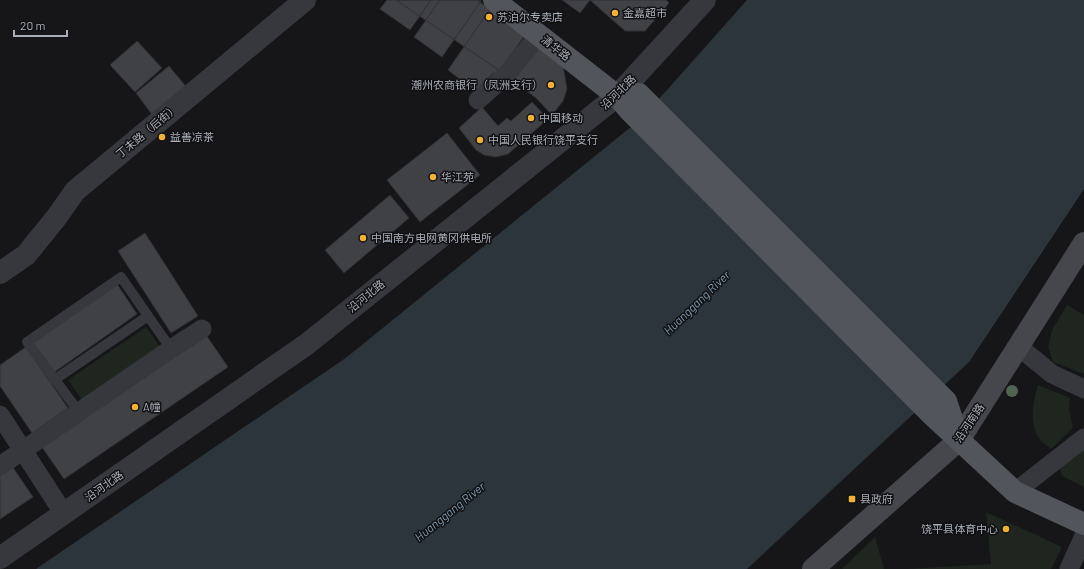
<svg xmlns="http://www.w3.org/2000/svg" width="1084" height="569" viewBox="0 0 1084 569" font-family="Barlow,'Noto Sans SC',sans-serif">
<style>
.green{fill:#1e261f}
.water{fill:#2c353c}
.building{fill:#404145;stroke:#303034}
.lines{fill:none;stroke-linecap:round;stroke-linejoin:round}
.service{stroke:#37383d;stroke-width:10}
.minor{stroke:#37383d;stroke-width:19}
.tertiary{stroke:#37383d;stroke-width:22}
.secondary{stroke:#45474d;stroke-width:22}
.primary{stroke:#53555c;stroke-width:22}
.tree{fill:#506452}
.poi-dot{fill:#f2b134;stroke:#111113;stroke-width:1.5}
.labels{text-anchor:middle;stroke-width:3;stroke-linejoin:round;paint-order:stroke}
.poi-label{font-size:11px;fill:#a8adb8;stroke:#111113;text-anchor:start}
.street-label{font-size:11px;fill:#a8adb8;stroke:#111113}
.water-label{font-size:12px;font-style:italic;fill:#7f9bb3;stroke:#111113}
</style>
<rect width="100%" height="100%" fill="#161618"/>
<path class="green" d="M1067,305l17,10v59l-31,-12 -5,-15 4,-17z
M146,327l14,20 -78,53 -14,-20z
M1038,385l32,13 -1,11 4,19 -22,21c-3,-3 -7,-5 -10,-8 -13,-16 -8,-39 -3,-56z
M1084,445v42l-22,-11 -2,-6 2,-7z
M986,512l76,35 -11,22h-145l85,-5z
M875,537l9,32h-42z"/>
<path class="water" d="M747,0h337v189l-115,173 -222,207h-711l311,-212 295,-239z"/>
<path class="building" d="M387,0h44l-21,30 -30,-21z
M396,0h81l48,35 -25,36z
M440,0h39l2,1 -39,56 -28,-20z
M562,0h28l-10,13z
M590,0h76l3,3 -24,28h-20z
M490,9l35,26 -28,40 -4,-2 -18,18 -27,-21z
M137,41l25,27 -27,24 -25,-27z
M538,46l25,20 4,23 -4,12 -11,14 -15,-16 -24,-19z
M169,66l19,23 -34,28 -18,-24z
M532,102l16,17 -40,35 -12,3 -12,-2 -8,-5 -17,-22 23,-21 16,19 9,-8 4,3z
M447,133l33,42 -60,47 -33,-42z
M390,195l19,23 -65,55 -19,-23z
M145,233l53,83 -27,17 -53,-82z
M117,284l20,30 -84,59 -21,-30z
M206,335l22,32 -164,112 -22,-32z
M26,347l42,61 -36,25 -32,-47v-21z
M12,466l21,31 -33,22v-45z"/>
<g class="lines">
<path class="service" d="M54,380l94,-64
M79,412l-52,-70 94,-65 50,72"/>
<path class="minor" d="M478,100l28,-25 33,-40
M1018,346l34,28 32,15
M0,415l64,99
M0,466l171,-117 31,-20
M1015,492l69,-54
M1069,569l15,-33"/>
<path class="tertiary" d="M0,273l26,-18 30,-37 19,-27 230,-191
M0,558l307,-214 310,-248 88,-96"/>
<path class="secondary" d="M813,569l146,-129 125,-197"/>
<path class="primary" d="M494,0l123,96 13,15 302,304 83,77 69,32
M617,96l22,-2 307,307 12,36"/>
</g>
<circle class="tree" cx="1012" cy="391" r="6"/>
<g class="poi-dot">
<circle cx="615" cy="13" r="4"/>
<circle cx="489" cy="17" r="4"/>
<circle cx="551" cy="85" r="4"/>
<circle cx="531" cy="118" r="4"/>
<circle cx="162" cy="137" r="4"/>
<circle cx="480" cy="140" r="4"/>
<circle cx="433" cy="177" r="4"/>
<circle cx="363" cy="238" r="4"/>
<circle cx="135" cy="407" r="4"/>
<rect x="848" y="495" width="8" height="8" rx="2"/>
<circle cx="1006" cy="529" r="4"/>
</g>
<g class="labels">
<g class="poi-label">
<text x="623" y="17">金嘉超市</text>
<text x="497" y="21">苏泊尔专卖店</text>
<text x="543" y="89" text-anchor="end">潮州农商银行（凤洲支行）</text>
<text x="539" y="122">中国移动</text>
<text x="170" y="141">益善凉茶</text>
<text x="488" y="144">中国人民银行饶平支行</text>
<text x="441" y="181">华江苑</text>
<text x="371" y="242">中国南方电网黄冈供电所</text>
<text x="143" y="411">A幢</text>
<text x="860" y="503">县政府</text>
<text x="998" y="533" text-anchor="end">饶平县体育中心</text>
</g>
<g class="street-label">
<text transform="translate(556 48) rotate(38)" y="4">清华路</text>
<text transform="translate(618 92) rotate(-44)" y="4">沿河北路</text>
<text transform="translate(147 131) rotate(-40)" y="4">丁未路（后街）</text>
<text transform="translate(366 296) rotate(-39)" y="4">沿河北路</text>
<text transform="translate(969 423) rotate(-56)" y="4">沿河南路</text>
<text transform="translate(104 486) rotate(-35)" y="4">沿河北路</text>
</g>
<g class="water-label">
<text transform="translate(697 303) rotate(-44)" y="4">Huanggang River</text>
<text transform="translate(450 512) rotate(-39)" y="4">Huanggang River</text>
</g>
</g>
<path d="M14 30v6h53v-6" fill="none" stroke="#a8adb8" stroke-width="2"/>
<text x="20" y="30" font-size="12" fill="#a8adb8" stroke="#111113" stroke-width="3" paint-order="stroke">20 m</text>
</svg>
